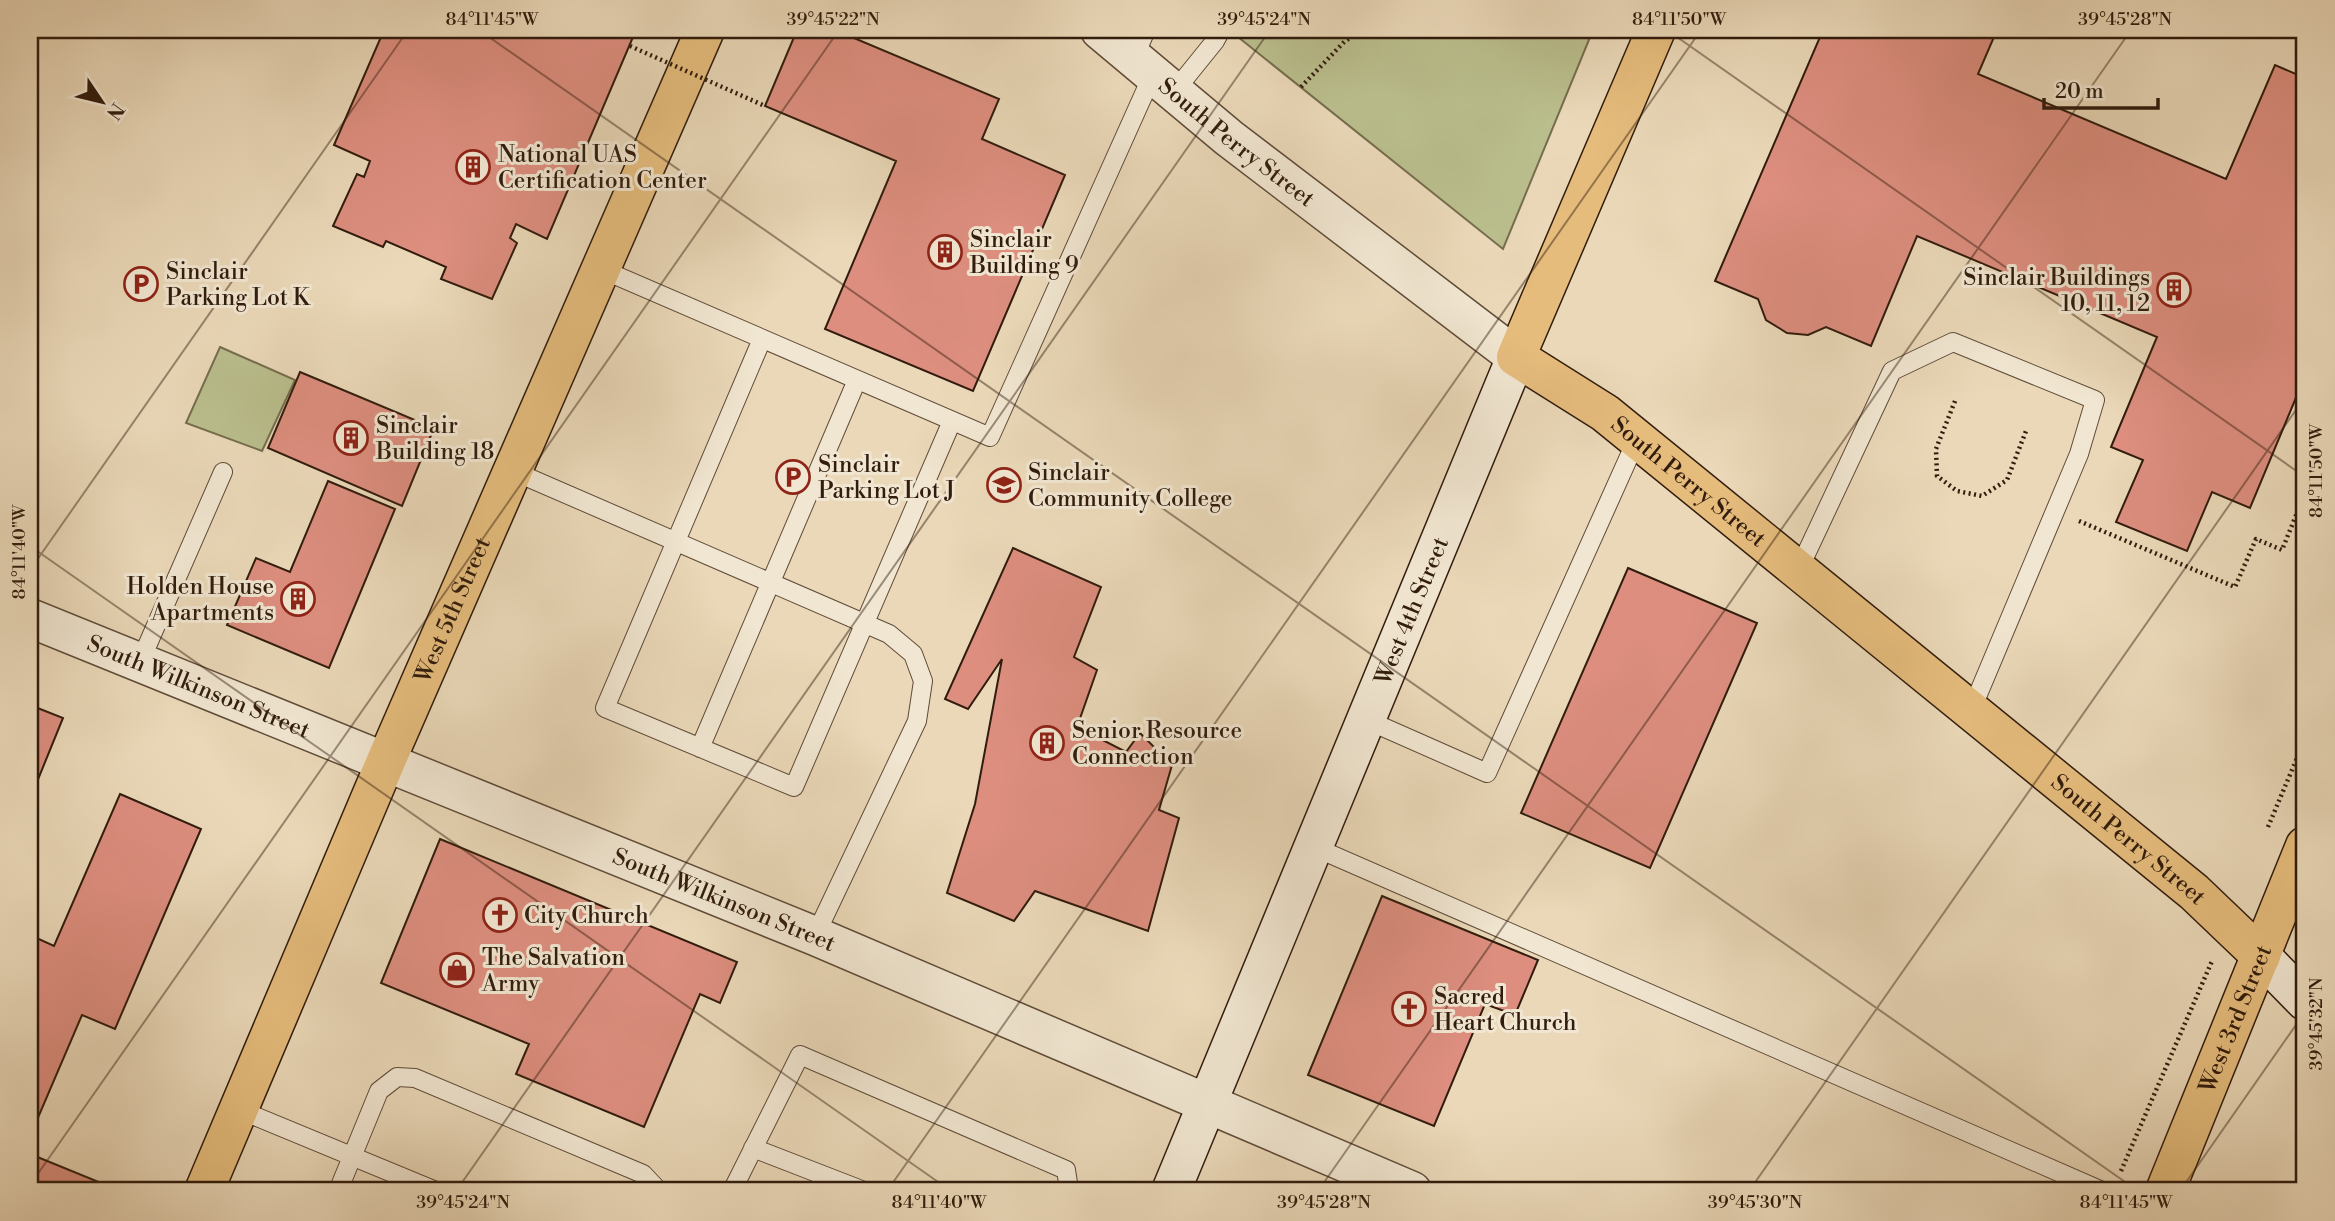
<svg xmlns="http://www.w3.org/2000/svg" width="2335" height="1221" viewBox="0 0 2335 1221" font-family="'Libre Bodoni',serif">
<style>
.green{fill:#babe8d;stroke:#766d4d;stroke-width:2}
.building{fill:#dd8e7f;stroke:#311c0d;stroke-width:2}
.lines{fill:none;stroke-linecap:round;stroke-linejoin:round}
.service-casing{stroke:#5f4b38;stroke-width:20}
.tertiary-casing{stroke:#5f4b38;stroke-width:41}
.secondary-casing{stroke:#311c0d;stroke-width:41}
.primary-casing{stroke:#311c0d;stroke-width:41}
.path{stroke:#311c0d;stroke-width:4.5;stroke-dasharray:2 3.5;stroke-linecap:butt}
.service{stroke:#f1e6d1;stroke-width:18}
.tertiary{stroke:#f1e6d1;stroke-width:38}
.secondary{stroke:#f1e6d1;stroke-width:38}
.primary{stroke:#e5bc7c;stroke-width:38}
.path-bridge{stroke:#311c0d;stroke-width:4.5;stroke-dasharray:2 3.5;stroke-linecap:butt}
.ticks{fill:none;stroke:#311c0d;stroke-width:2;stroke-opacity:0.45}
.labels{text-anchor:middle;stroke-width:6;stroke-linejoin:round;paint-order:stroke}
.street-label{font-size:23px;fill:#311c0d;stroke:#f1e6d1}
.poi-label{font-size:23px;fill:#311c0d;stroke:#f1e6d1;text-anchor:start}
.neatline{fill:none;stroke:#311c0d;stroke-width:2.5}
.ticks-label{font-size:18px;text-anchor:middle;fill:#311c0d}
</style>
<rect width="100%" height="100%" fill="#ead8b8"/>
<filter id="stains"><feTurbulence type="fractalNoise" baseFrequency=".00286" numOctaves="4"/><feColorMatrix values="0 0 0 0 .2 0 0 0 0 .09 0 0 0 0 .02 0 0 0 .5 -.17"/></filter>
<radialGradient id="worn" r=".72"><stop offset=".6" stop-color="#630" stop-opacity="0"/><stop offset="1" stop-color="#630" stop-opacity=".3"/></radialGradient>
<path class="green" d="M1241,30h352l-90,219 -265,-212z
M220,347l75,33 -33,71 -76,-28z"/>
<path class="building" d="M384,30h252l-89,209 -31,-15 -6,14 7,5 -25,56 -51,-20 5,-12 -60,-26 -3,6 -50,-21 24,-52 7,3 6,-16 -36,-16z
M797,30h38l164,69 -17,40 83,36 -92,216 -148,-62 71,-168 -131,-55z
M1823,30h174l-19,44 248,105 49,-114 30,13v298l-55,132 -38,-16 -25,59 -71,-29 27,-62 -32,-13 46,-110 -240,-101 -46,110 -45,-19 -18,8 -21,-2 -21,-13 -8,-21 -43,-18z
M300,372l134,56 -32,78 -134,-58z
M328,481l67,28 -66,159 -102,-43 29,-67 34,14z
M1013,548l88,39 -27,70 23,13 -20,57 49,25 14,-19 32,32 -13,45 20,8 -31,113 -113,-40 -21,30 -67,-28 28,-89 27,-145 -34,50 -23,-10z
M1628,568l129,55 -107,245 -129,-55z
M30,705l33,13 -33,81z
M120,794l81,35 -86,200 -33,-14 -45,105 -7,-3v-182l24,11z
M440,839l297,123 -17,41 -20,-9 -56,133 -128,-53 13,-30 -148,-61z
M1382,896l156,64 -23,55 -30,-11 -51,122 -126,-51z
M30,1154l81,33 -2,4h-79z"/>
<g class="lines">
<g class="service-casing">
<path id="service" d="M1133,60l13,-30
M1173,93l42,-52 6,-11
M601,269l389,168 162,-361
M762,339l-157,369 189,79 158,-366
M513,471l376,163 24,20 10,27 -6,40 -102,215
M1798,571l94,-200 61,-29 142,58 -16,54 -108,257
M140,662l83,-190
M1367,720l120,53 150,-334
M700,748l157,-368
M1314,847l788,344
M240,1110l196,81
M753,1148l111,43
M338,1191l41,-100 18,-14 18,1 228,96 16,17
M732,1191l68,-136 266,115 2,13 -3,8"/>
</g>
<g class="tertiary-casing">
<g id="tertiary">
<path id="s1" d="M1100,30l129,108 287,219"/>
<path id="s2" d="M30,618l785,318 597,255"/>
</g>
</g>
<g class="secondary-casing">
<g id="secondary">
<path d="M2261,956l44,45"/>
<path id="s3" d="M1171,1191l345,-834"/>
</g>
</g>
<g class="primary-casing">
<g id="primary">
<path id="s4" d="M1656,30l-140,327 89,56 589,479 67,64"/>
<path id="s5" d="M204,1191l182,-430 319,-731"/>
<path id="s6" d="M2165,1191l140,-345"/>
</g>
</g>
<path class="path" d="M1301,87l44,-46 18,-11
M1955,401l-19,48 1,27 20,15 25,5 25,-16 19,-49
M2079,521l156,66 21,-48 26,11 23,-57
M2268,827l37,-88
M2121,1171l91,-210"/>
<use href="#service" class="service"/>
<use href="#tertiary" class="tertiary"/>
<use href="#secondary" class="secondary"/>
<use href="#primary" class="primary"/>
<path class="path-bridge" d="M630,46l135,60"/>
</g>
<path class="ticks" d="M479,30l1659,1161M1667,30l638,447M30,546l921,645M30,570l378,-540M30,1185l809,-1155M456,1191l814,-1161M887,1191l814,-1161M1318,1191l813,-1161M1749,1191l556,-794M2180,1191l125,-179"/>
<defs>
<g id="building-ring" transform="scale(1.75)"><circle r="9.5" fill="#f1e6d1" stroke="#8f2418" stroke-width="1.5"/><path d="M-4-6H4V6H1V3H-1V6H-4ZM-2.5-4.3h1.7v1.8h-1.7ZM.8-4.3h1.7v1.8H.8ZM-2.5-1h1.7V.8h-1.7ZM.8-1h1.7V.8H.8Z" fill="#8f2418"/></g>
<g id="parking-ring" transform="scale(1.75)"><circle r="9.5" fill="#f1e6d1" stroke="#8f2418" stroke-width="1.5"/><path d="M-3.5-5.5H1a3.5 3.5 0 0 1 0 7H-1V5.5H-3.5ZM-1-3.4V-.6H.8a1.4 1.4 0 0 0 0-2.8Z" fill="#8f2418"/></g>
<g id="university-ring" transform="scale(1.75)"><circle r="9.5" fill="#f1e6d1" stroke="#8f2418" stroke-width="1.5"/><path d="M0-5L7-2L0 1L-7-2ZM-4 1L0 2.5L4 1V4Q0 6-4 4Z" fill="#8f2418"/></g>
<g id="church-ring" transform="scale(1.75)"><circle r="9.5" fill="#f1e6d1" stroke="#8f2418" stroke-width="1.5"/><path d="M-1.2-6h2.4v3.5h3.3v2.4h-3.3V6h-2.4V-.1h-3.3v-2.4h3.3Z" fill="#8f2418"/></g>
<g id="shop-ring" transform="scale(1.75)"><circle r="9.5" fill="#f1e6d1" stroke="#8f2418" stroke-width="1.5"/><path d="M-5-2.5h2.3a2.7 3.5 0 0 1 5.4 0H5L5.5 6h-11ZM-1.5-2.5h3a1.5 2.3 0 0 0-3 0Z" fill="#8f2418"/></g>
</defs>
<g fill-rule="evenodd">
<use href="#building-ring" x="473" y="167"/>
<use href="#building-ring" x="945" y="252"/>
<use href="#parking-ring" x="141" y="284"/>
<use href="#building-ring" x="2174" y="290"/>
<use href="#building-ring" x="351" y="438"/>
<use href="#parking-ring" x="793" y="477"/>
<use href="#university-ring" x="1004" y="485"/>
<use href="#building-ring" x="298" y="599"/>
<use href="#building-ring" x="1047" y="743"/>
<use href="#church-ring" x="500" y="915"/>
<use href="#shop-ring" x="457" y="970"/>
<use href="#church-ring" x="1409" y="1009"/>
</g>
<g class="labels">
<g class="street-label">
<text dy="8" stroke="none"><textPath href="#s1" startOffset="177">South Perry Street</textPath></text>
<text dy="8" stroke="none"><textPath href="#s4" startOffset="569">South Perry Street</textPath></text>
<text dy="8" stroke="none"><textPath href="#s5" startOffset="632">West 5th Street</textPath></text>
<text dy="8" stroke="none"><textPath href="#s3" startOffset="628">West 4th Street</textPath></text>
<text dy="8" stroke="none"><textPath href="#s2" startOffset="182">South Wilkinson Street</textPath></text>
<text dy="8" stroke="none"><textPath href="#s4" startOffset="1136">South Perry Street</textPath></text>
<text dy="8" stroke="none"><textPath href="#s2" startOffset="749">South Wilkinson Street</textPath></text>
<text dy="8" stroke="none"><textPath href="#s6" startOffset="186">West 3rd Street</textPath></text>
</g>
<g class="poi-label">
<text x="498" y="162">National UAS<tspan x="498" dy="26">Certification Center</tspan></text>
<text x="970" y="247">Sinclair<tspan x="970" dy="26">Building 9</tspan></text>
<text x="166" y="279">Sinclair<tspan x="166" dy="26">Parking Lot K</tspan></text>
<text x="2150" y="285" text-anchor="end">Sinclair Buildings<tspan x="2150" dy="26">10, 11, 12</tspan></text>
<text x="376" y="433">Sinclair<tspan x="376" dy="26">Building 18</tspan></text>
<text x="818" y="472">Sinclair<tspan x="818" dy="26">Parking Lot J</tspan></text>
<text x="1028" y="480">Sinclair<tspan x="1028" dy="26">Community College</tspan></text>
<text x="274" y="594" text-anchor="end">Holden House<tspan x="274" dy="26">Apartments</tspan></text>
<text x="1072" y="738">Senior Resource<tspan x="1072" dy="26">Connection</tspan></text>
<text x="524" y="923">City Church</text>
<text x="482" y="965">The Salvation<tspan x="482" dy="26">Army</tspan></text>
<text x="1434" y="1004">Sacred<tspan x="1434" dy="26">Heart Church</tspan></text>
</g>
</g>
<rect width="2335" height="1221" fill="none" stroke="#ead8b8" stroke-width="77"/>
<g transform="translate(102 102) rotate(125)" stroke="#f1e6d1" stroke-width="5" paint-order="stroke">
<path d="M0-5L12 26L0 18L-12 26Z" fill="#311c0d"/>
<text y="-10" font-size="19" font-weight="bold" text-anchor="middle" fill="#311c0d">N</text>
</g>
<path d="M2044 98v10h114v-10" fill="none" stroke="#311c0d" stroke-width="3.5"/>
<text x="2055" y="98" font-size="21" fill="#311c0d" stroke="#f1e6d1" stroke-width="5" paint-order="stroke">20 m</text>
<rect x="38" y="38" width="2258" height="1144" class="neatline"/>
<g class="ticks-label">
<text x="492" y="25">84°11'45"W</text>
<text x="833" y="25">39°45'22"N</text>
<text x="1264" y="25">39°45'24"N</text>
<text x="1679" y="25">84°11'50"W</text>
<text x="2125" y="25">39°45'28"N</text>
<text transform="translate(2316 471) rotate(-90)" y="6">84°11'50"W</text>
<text transform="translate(19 552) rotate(-90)" y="6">84°11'40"W</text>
<text transform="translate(2316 1024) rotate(-90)" y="6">39°45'32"N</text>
<text x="463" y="1208">39°45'24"N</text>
<text x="939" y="1208">84°11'40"W</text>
<text x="1324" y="1208">39°45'28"N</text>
<text x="1755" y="1208">39°45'30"N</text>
<text x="2126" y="1208">84°11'45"W</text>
</g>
<rect width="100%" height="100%" filter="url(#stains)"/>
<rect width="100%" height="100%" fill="url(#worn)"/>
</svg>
